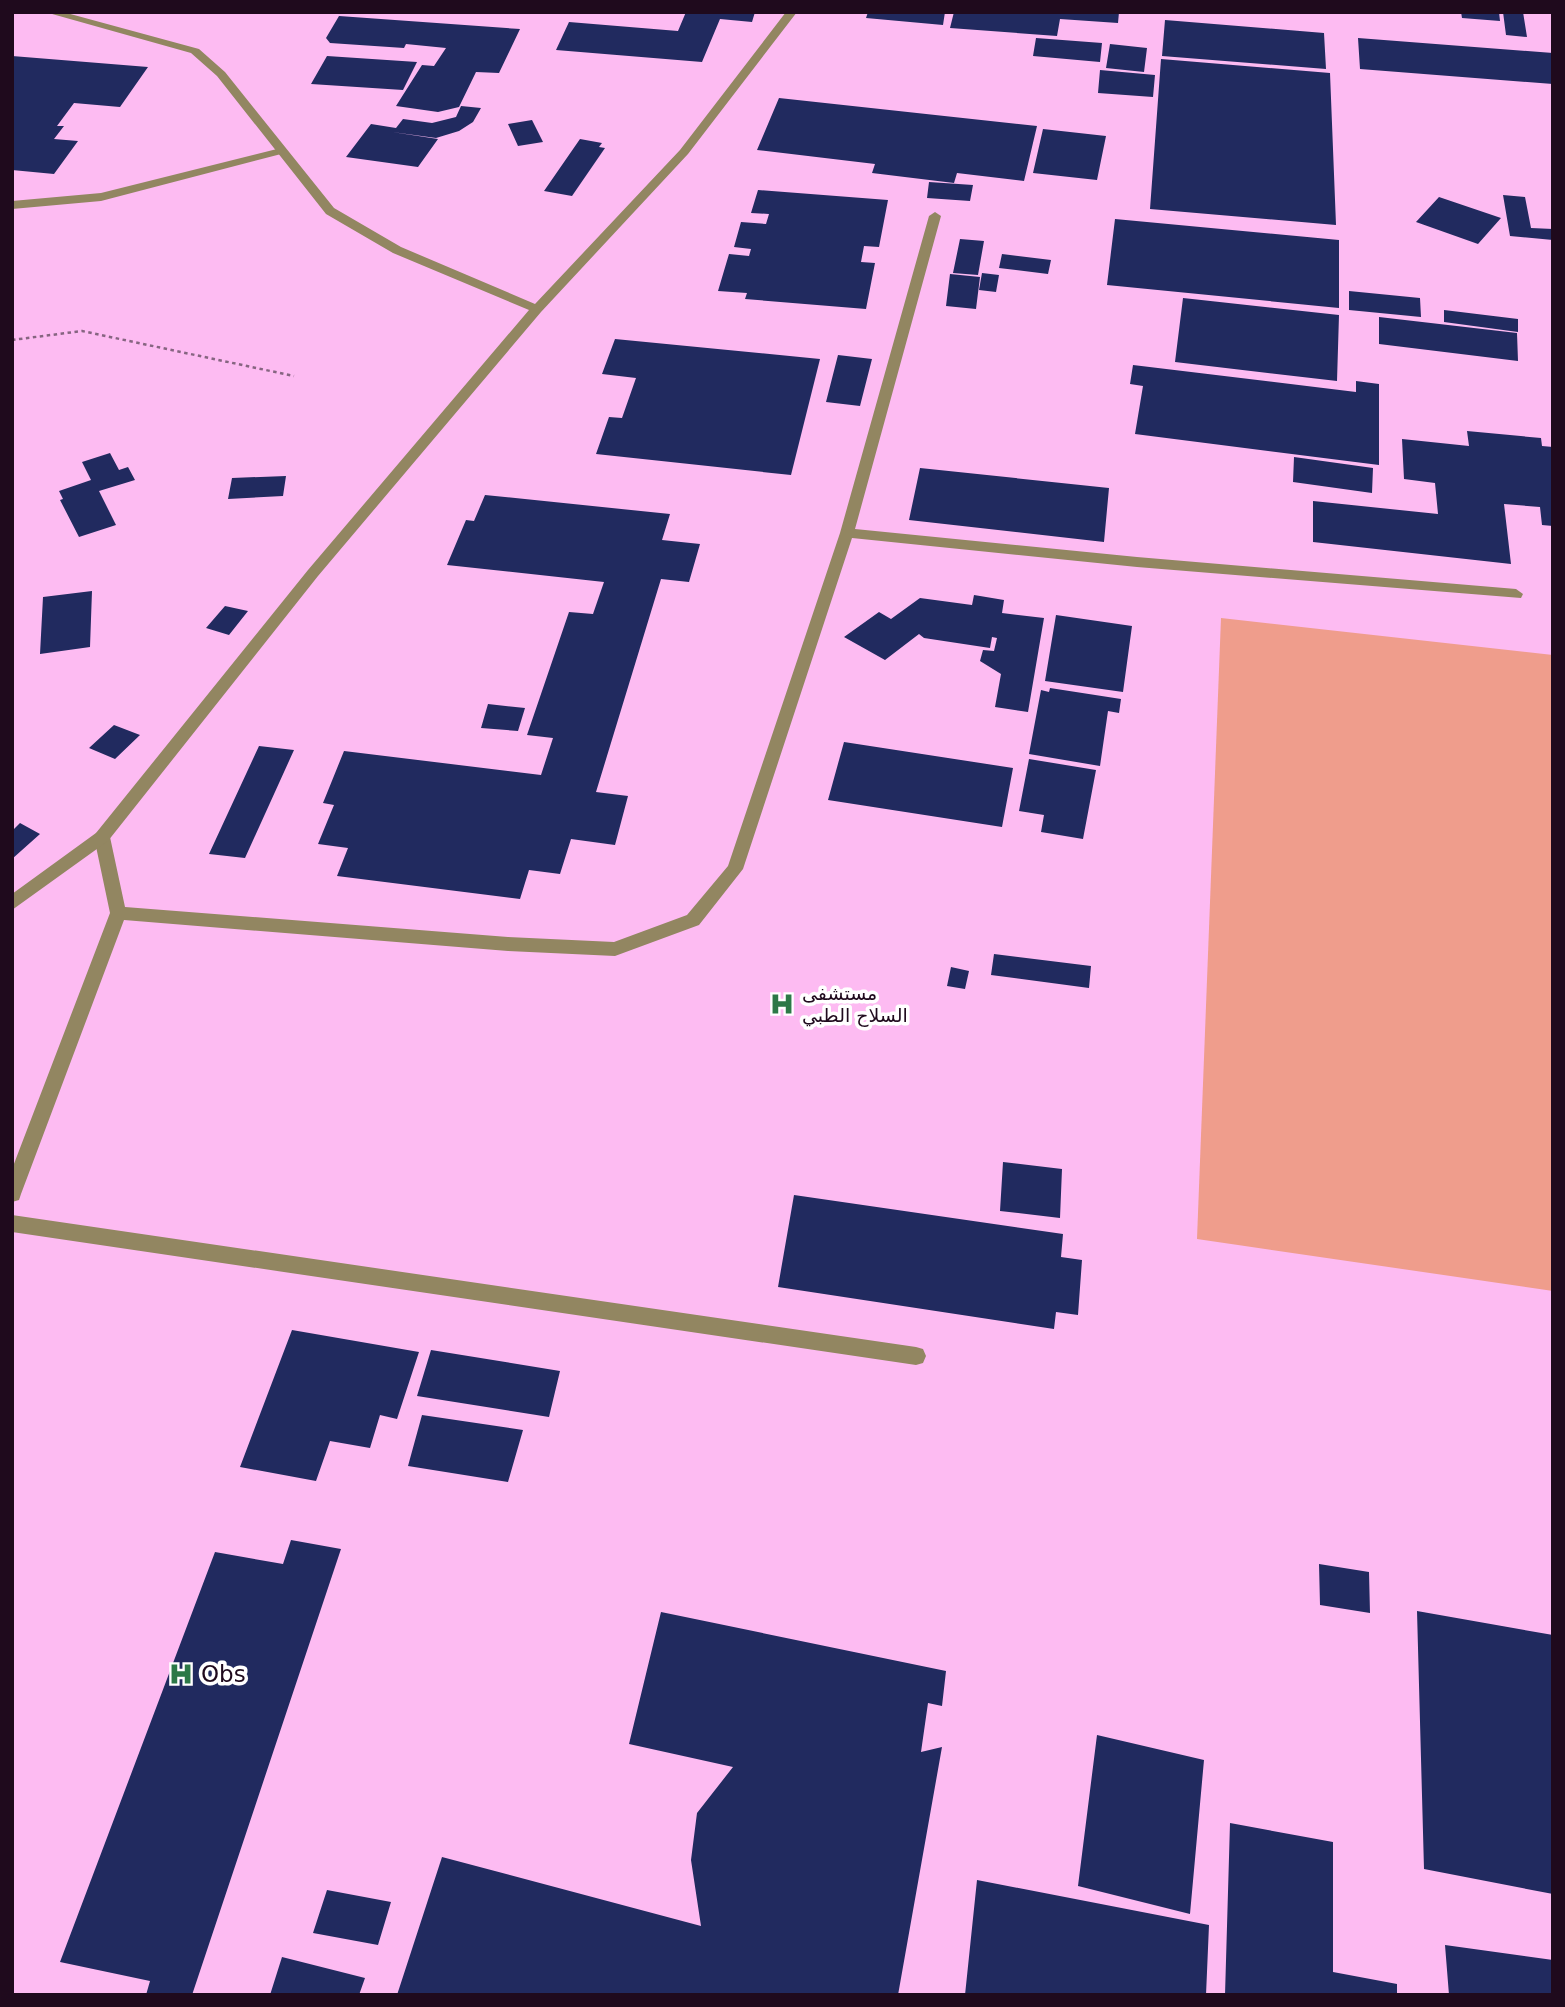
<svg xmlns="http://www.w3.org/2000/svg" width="1565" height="2007" viewBox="0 0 1565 2007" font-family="'DejaVu Sans','Noto Naskh Arabic',sans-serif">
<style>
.built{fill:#fdbbf2}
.green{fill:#ef9d8c}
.building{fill:#212a5f}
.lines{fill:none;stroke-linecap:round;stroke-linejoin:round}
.path{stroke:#866581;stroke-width:2.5;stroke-dasharray:3.5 3.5;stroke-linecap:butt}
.service{fill:#928661;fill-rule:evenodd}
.minor{fill:#928661;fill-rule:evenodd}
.labels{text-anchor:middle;stroke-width:7;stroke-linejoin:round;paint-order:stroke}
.poi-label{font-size:19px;fill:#1f0a1d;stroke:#fff;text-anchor:start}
.near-poi-label{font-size:23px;fill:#1f0a1d;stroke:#fff;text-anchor:start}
</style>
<rect width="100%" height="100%" fill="#ffcff6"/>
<path class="built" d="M12,12h1541v1983h-1541z"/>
<path class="green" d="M1221,618l332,37v636l-356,-52z"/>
<path class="building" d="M686,12h69l-3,10 -32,-3 -18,43 -146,-12 13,-28 109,9z
M868,12h77l-2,13 -77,-7z
M954,12h165l-1,11 -58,-4 -3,17 -107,-8z
M1461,12h38l1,9 -38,-3z
M1503,12h20l4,25 -21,-2z
M339,16l181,13 -21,44 -23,-1 -17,35 -21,5 -42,-6 26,-41 12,1 12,-18 -40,-4 -2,4 -74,-5 -4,-5z
M1165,20l159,13 2,36 -164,-13z
M1036,38l66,5 -2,19 -67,-6z
M1358,38l195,15v31l-193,-15z
M1110,44l37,4 -3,24 -38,-4z
M12,56l136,11 -28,40 -46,-4 -17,23h7l-10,13 24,2 -24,33 -42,-4z
M327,56l90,6 -14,28 -92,-6z
M1161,59l169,14 6,152 -186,-16z
M1100,70l55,5 -2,22 -55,-4z
M779,98l258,28 -13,55 -67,-8 -3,10 -82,-10 3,-9 -118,-14z
M461,106l20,2 -8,14 -14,9 -23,7 -44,-6 46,7 -20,28 -72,-10 25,-33 25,4 7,-9 29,4 24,-6z
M532,120l11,22 -25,4 -10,-22z
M1043,129l63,7 -9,44 -64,-7z
M580,139l22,4 -3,4 6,1 -33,48 -28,-5z
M929,182l44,3 -3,16 -43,-3z
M758,190l130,10 -9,47 -15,-1 -3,16 14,1 -9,46 -121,-10 2,-6 -29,-2 11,-37 20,2 2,-7 -17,-2 7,-25 25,2 3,-10 -18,-1z
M1503,195l22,2 6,31 22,1v11l-43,-4z
M1439,197l62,21 -23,26 -62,-22z
M1115,219l224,21v68l-232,-23z
M960,239l24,2 -6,34 -25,-2z
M1002,254l49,6 -3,14 -49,-6z
M982,273l17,2 -3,17 -17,-2z
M950,274l30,3 -4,32 -30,-3z
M1349,291l71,7 1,19 -72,-7z
M1183,298l156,17 -2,66 -162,-19z
M1444,310l74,9v13l-74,-10z
M1379,317l138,16 1,28 -139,-17z
M615,339l205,20 -29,116 -195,-21 13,-37 13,1 14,-40 -34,-4z
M838,355l34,4 -12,47 -34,-4z
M1133,365l223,27v-11l23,3v81l-244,-31 8,-48 -13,-2z
M1467,431l74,7 1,8 11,1v79l-11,-1 -2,-18 -36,-3 7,60 -198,-22v-41l125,13 -3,-31 -31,-4 -2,-40 67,7z
M110,453l9,17 9,-3 7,13 -36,11 17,34 -37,12 -19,-37 3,-1 -4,-8 32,-11 -9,-18z
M1294,457l79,11 -1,25 -79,-11z
M920,468l189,20 -5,54 -195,-22z
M286,476l-3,20 -55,3 4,-21z
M485,495l185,19 -8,26 38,4 -11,38 -28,-3 -65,213 32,4 -13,49 -44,-6 -11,35 -31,-4 -9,29 -183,-23 11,-28 -30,-4 16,-39 -11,-2 21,-52 197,24 12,-37 -26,-3 42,-123 24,2 11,-32 -157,-17 19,-45 8,1z
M92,591l-2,56 -50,7 3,-57z
M974,595l30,5 -2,13 42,5 -16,94 -33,-5 6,-33 -21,-13 3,-11 11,1 3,-13 -5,-1 -2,11 -66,-10 -5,-4 -34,26 -41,-23 35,-25 12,7 29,-21 52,7z
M225,606l23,5 -19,24 -23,-7z
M1056,615l76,11 -9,66 -78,-11z
M1050,688l71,11 -2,14 -11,-2 -8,55 -71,-12 12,-64 8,2z
M488,704l37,4 -7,23 -37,-3z
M114,725l26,10 -25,24 -26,-11z
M844,742l169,26 -11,59 -174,-27z
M259,746l35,4 -49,108 -36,-4z
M1029,759l67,11 -13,69 -42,-7 3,-17 -25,-4z
M20,823l20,11 -28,25v-28z
M994,954l97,12 -2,22 -98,-13z
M951,967l18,4 -4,18 -18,-3z
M1003,1162l59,7 -2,49 -60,-7z
M794,1195l269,39 -2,23 21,3 -4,55 -22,-3 -2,17 -276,-42z
M292,1330l127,22 -22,67 -17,-4 -10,33 -40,-7 -14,40 -76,-14z
M431,1350l129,21 -11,46 -132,-21z
M422,1415l101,15 -15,52 -100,-16z
M291,1540l50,9 -149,446h-46l4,-14 -90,-19 155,-410 68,12z
M1319,1564l50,8 1,41 -50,-8z
M1417,1611l136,24v259l-129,-25z
M661,1612l285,59 -4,35 -14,-3 -7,49 21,-5 -44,248h-501l45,-138 259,69 -10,-66 6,-47 36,-46 -104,-23z
M1097,1735l107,25 -14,154 -112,-28z
M1230,1823l103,19v130l64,12v11h-172z
M977,1880l232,45 -3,70h-241z
M327,1890l64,12 -13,43 -65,-12z
M1445,1945l108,15v35h-104z
M282,1957l83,21 -6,17h-89z"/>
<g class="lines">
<path class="path" d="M12,340l70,-9 212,45"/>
<path class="service" d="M281,148l6,3 -2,2 -184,48 -89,8v-8l89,-8z
M935,212l6,4 -86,313 282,28 379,32 7,5 -2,4 -384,-31 -285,-29 -109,331 -44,56 -84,31 -107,-5 -384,-31 -103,274 -2,6 -7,2v-33l98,-256 -16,-76 2,-4 6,-2 8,6 15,70 383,30 106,5 73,-27 41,-49 112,-333 89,-317z
M12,1215l904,132 7,2 3,7 -3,7 -7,2 -904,-133z"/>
<path class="minor" d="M45,12h18l136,37 26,23 109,136 67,39 134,57 145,-154 106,-138h11l-109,142 -147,158 -223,264 -210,265 -96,69v-16l84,-61 212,-263 221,-260 -136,-57 -67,-39 -109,-138 -26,-23z"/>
</g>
<defs>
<g id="hospital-bare" transform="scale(1.89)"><path d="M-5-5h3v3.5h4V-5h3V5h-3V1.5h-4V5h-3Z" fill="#2c7847" stroke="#fff" stroke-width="2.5" paint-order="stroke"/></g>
</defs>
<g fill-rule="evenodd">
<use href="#hospital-bare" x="782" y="1004"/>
<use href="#hospital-bare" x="181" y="1674"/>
</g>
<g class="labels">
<g class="poi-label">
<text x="802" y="1000">مستشفى<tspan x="802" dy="22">السلاح الطبي</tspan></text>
</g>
<g class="near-poi-label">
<text x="201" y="1682">Obs</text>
</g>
</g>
<rect width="1565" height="2007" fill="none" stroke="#1f0a1d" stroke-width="28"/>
</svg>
